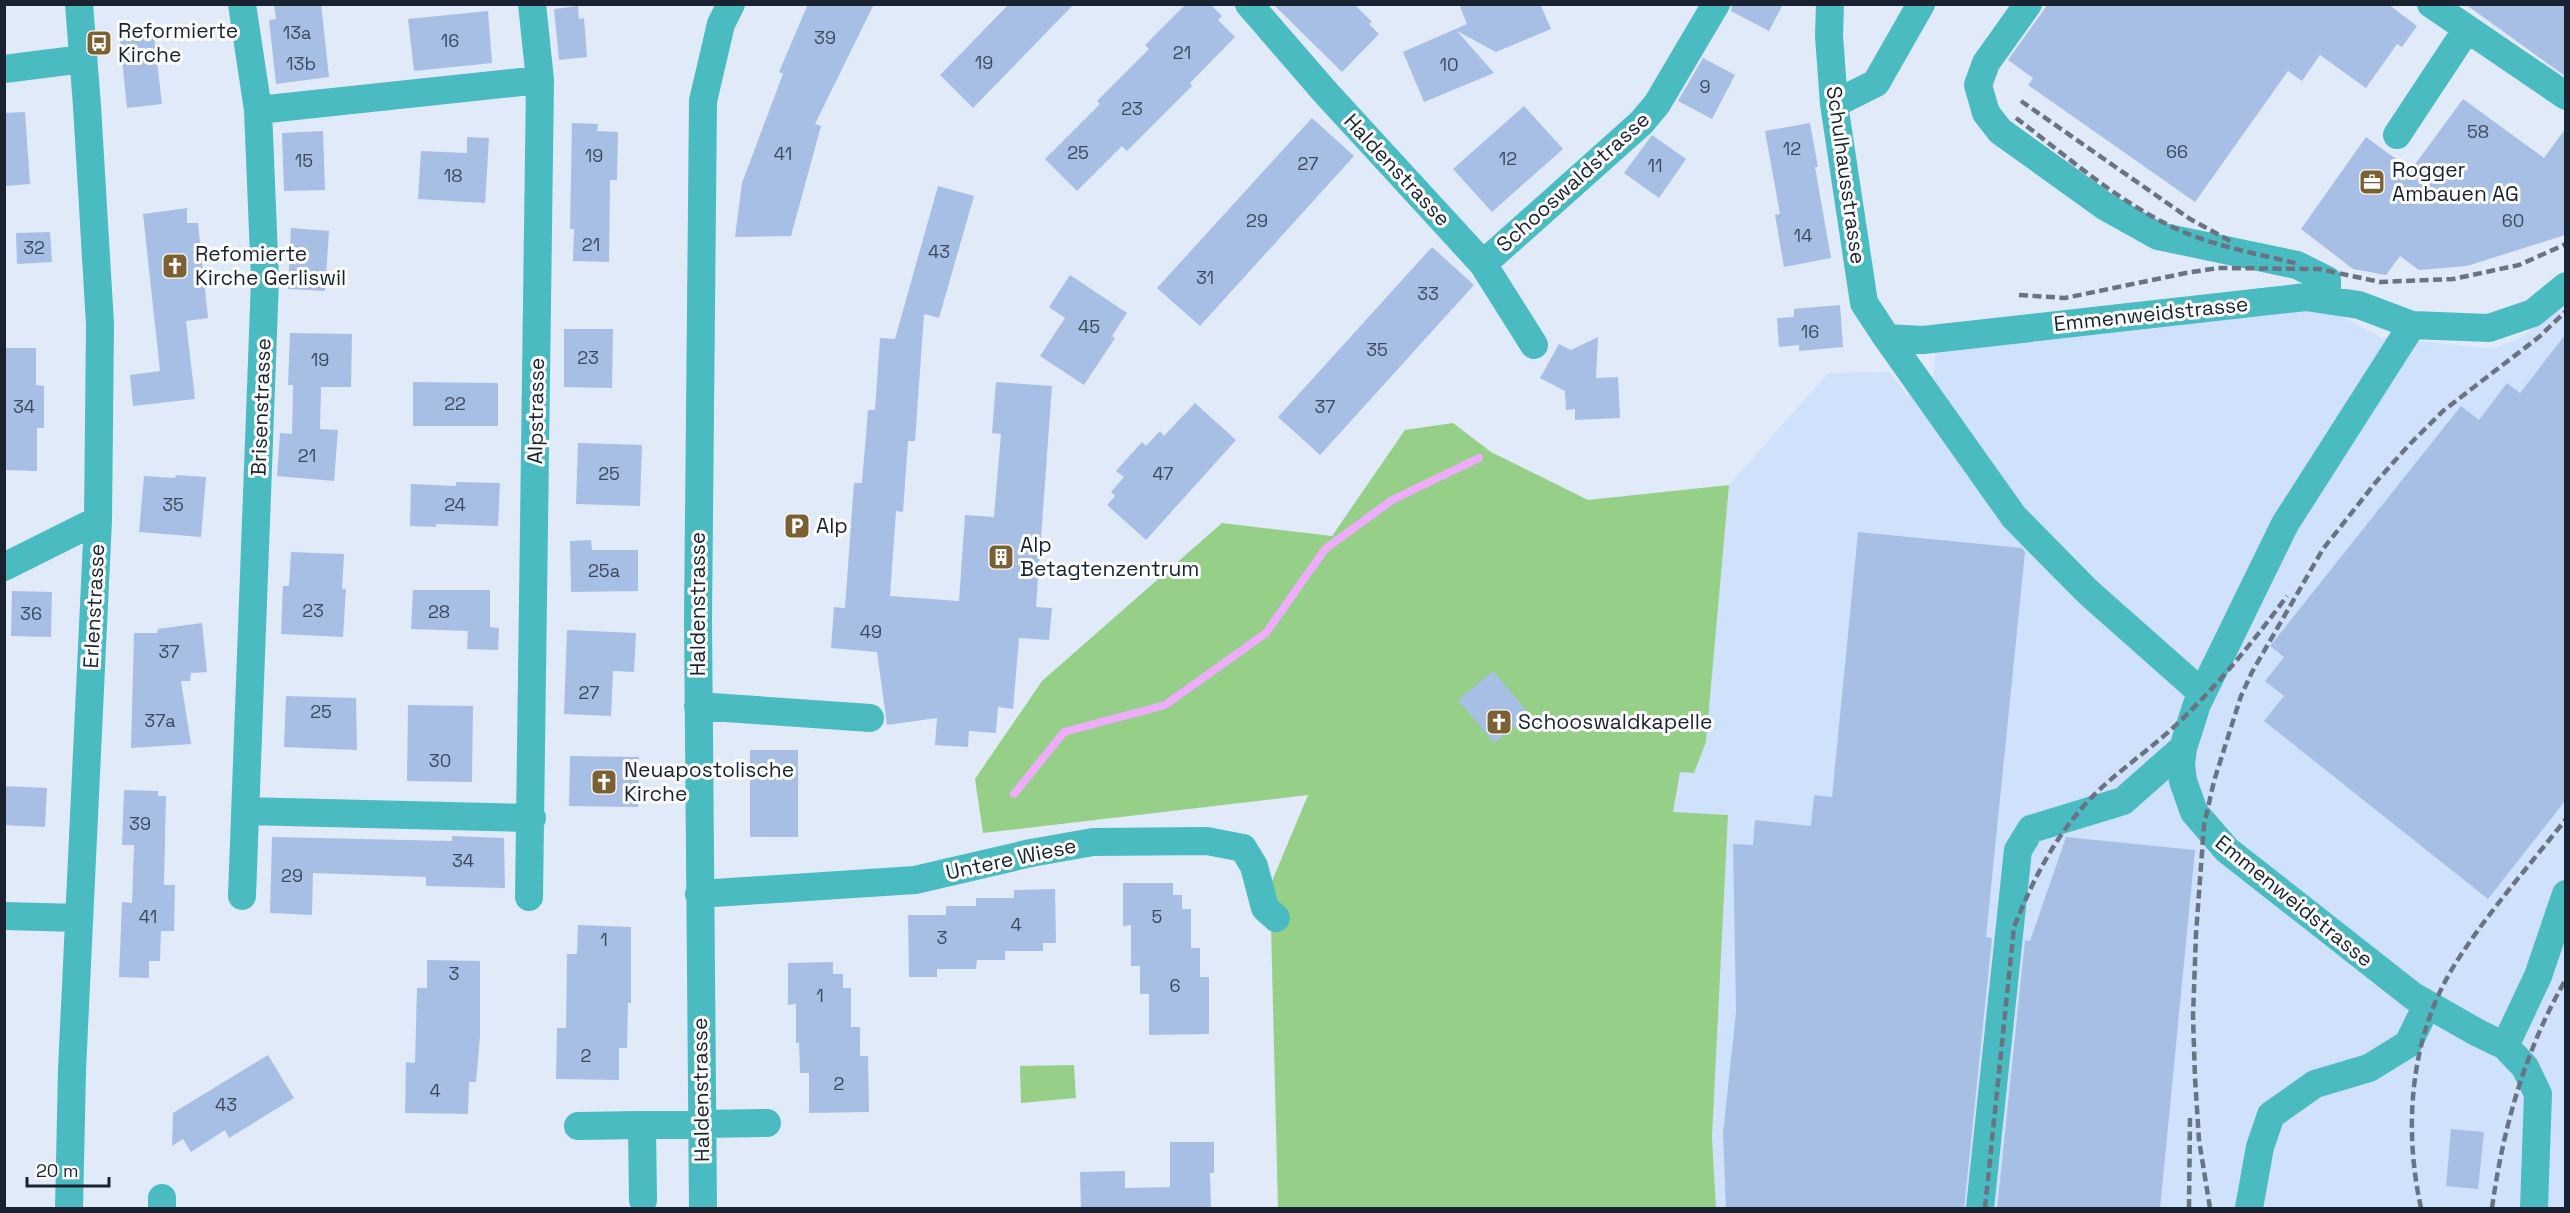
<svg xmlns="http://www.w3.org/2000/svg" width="2570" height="1213" viewBox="0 0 2570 1213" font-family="'Space Grotesk',sans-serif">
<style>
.built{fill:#d0e1fc}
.green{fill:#96cf88}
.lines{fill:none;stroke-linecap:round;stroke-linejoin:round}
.stream{stroke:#eeacfe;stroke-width:8}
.building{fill:#a8bfe5}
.minor{stroke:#4abbc1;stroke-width:28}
.rail{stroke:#697381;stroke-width:4.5;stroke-dasharray:9 4.5;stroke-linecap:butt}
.labels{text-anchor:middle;stroke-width:6;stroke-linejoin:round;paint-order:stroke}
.number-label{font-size:18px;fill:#3d495d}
.poi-label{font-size:21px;fill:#192230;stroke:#fff;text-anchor:start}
.street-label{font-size:21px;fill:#192230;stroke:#fff}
</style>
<rect width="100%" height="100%" fill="#e0eaf9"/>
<path class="built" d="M2565,300v908h-849l-4,-70 16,-322 -55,-3 7,-42 26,-29 23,-257 99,-112 62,-1 17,24 26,-19 3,-26 352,-44 46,5 46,25 114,12 30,-13z"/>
<path class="green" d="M1453,423l38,29 97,48 141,-15 -23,257 -12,31 -14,-1 -7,40 55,3 -16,323 4,70h-438l-8,-322 38,-91 -325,38 -8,-54 67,-98 180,-158 110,13 73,-106z
M1074,1065l2,33 -55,5 -1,-37z"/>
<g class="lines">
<path class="stream" d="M1014,794l50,-62 101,-27 101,-72 59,-84 67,-49 87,-42"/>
</g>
<path class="building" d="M274,4h47l8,73 -53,7 -7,-64 7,-1z
M808,4h66l-59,120 6,2 -30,110 -56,1 7,-54 41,-109 -4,-2z
M1009,4h65l-101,104 -33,-33z
M1186,4h24l12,12 -4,4 17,17 -45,46 2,3 -65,65 -5,-5 -45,45 -32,-32 55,-55 -3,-3 52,-52 -4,-4z
M1273,4h81l18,18 -3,2 10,10 -37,38z
M1459,4h81l11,25 -55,23 -39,-21 37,42 -70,29 -21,-50 64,-28z
M1732,4h51l-14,27 -38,-20z
M2048,4h340l29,22 -15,21 -5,-3 -31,44 -46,-33 -18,26 -14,-10 -93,131 -167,-117 5,-7 -25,-18z
M2465,4h100v72z
M578,6l1,13 5,-1 3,39 -28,3 -5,-51z
M488,11l4,52 -78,8 -6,-52z
M154,36l8,68 -35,4 -7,-68z
M1703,58l32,17 -23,44 -34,-18z
M2463,99l81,59 21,-29v106l-98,31 -48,4 -19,-14 -14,19 -33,-6 -52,-40 65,-92 45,33z
M1524,106l39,43 -71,63 -39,-43z
M25,112l5,72 -26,2v-73z
M1312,118l42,38 -154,170 -43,-38z
M572,123l26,1 -1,7 21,1 -1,48h-7l-1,82 -36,-1 1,-32h-4z
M1810,123l8,44h-3l16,91 -47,9 -9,-52 5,-1 -15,-83z
M323,131l2,59 -41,1 -2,-58z
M1652,135l34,24 -27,39 -35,-25z
M467,137l22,1 -4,65 -67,-4 3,-48 46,2z
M938,186l36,10 -35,122 -15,-4 -9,127h-7l-5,71 -7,-1 -6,85 69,5 6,-86 29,2 7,-83 -9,-1 4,-51 56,4 -16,221 16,1 -3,32 -30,-2 -6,71 -15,-2 -2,26 -27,-2 -1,16 -33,-2 2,-27 -50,7 -10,-73 -46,-4 3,-41 11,1 9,-125h8l6,-73h7l5,-72 15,1z
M187,208v15h11l10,95 -22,3 9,78 -62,7 -3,-31 30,-4 -17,-157z
M291,228l38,3 -4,60 -37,-2z
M50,232l2,30 -35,2 -1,-31z
M1432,247l42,38 -154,170 -42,-38z
M1070,275l57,38 -15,23 3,2 -31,47 -44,-29 25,-38 -16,-11z
M1840,305l3,42 -44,4v-6l-20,2 -2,-29 17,-1v-8z
M564,329h49l-1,59 -48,-1z
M290,333l62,1 -1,53h-30l-1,42 18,1 -4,51 -57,-5 3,-43 12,1 1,-49h-5z
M2565,335v466l-77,98 -224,-178 20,-25 -19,-15 19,-24 -14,-11 191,-240 18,14 28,-37 13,10z
M1598,337l-2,41 22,-1 2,41 -45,2v-11l-9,1 -1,-19 -25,-13 19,-34 12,6z
M4,348h32v37l8,1v42h-7v43l-33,-1z
M413,382l85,1v43h-85z
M1195,403l41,37 -90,100 -39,-35 8,-9 -4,-4 13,-15 -8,-6 26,-29 4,4 14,-15 4,5z
M578,443l64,2 -2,61 -64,-2z
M176,475l30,2 -5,60 -62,-5 5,-56 31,2z
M456,482l44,1 -2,43 -62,-2v3l-26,-1 1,-42 45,2z
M1858,532l164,16 3,4 -39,385 6,1 -28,271h-238l-3,-75 13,-122 -3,-168 20,1 2,-25 56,6 3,-31 18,2z
M591,540l1,10h46v41l-67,1 -1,-51z
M291,552l53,2 -2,35h4l-3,48 -62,-3 2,-48h6z
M413,590h77v37l9,1 -1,22 -31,-1 1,-18 -57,-2z
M12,591l40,1 -1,45 -40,-1z
M202,623l5,49 -16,1 -1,8h-9l10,63 -60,4 3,-115h23l1,-4z
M567,630l69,3 -2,39 -21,-1 -2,45 -47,-2z
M1493,671l37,44 -36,28 -36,-43z
M286,696l70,2 1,52 -73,-3z
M408,705l65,1 -1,76 -65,-1z
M750,750h48v87h-48z
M570,756l69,1 -1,50 -69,-1z
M4,786l43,2 -2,39 -41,-2z
M124,790l34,1v5h8l-2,89h11l-1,46h-13l-1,30h-11v17l-30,-1 3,-75 10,1 2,-58h-12z
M452,836l52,2 1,50 -79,-2v-9l-113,-4 -1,42 -42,-2 2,-76 180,4z
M2066,837l129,13 -35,359h-163l28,-269 5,1z
M1123,883h50v12h9v14h9v39h9v29h9v57l-60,1v-41h-9v-28h-9v-41l-8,1z
M1055,889l1,54h-13v8h-38v9h-28l-1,9h-39v8h-28l-1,-62h38v-9h30v-8h38v-8z
M578,925l53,2v76h-3l-1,45h-8v32l-63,-1 1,-51h9l1,-74h10z
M427,960l53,1v76l-4,45h-7l-1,32 -63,-1 1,-51 9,1 2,-75h10z
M833,962v12h10v14h8v39h9v29h8l1,56 -60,1v-40h-9l-1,-30h-3v-39l-8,1v-42z
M268,1055l26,43 -65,40 -4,-8 -34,22 -8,-13 -11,7 1,-33z
M2451,1129l33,3 -6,57 -32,-3z
M1170,1142h44v31h-4l1,36h-130l-1,-37 45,-1v17l45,-1z"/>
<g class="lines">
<path class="minor" d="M242,4l16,106 7,170 -23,616
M1249,4l77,89 157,171 51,81
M1830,4l-1,32 5,68 30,199 23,35 127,179 74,75 114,101
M2028,4l-42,59 -8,22 8,28 14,18 106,76 52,29 139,29 30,15v20
M2431,4l135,92
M4,69l79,-10
M1834,104l42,-21 45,-79
M258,110l282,-30
M2397,135l70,-106
M1483,264l158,-141 16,-19 59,-100
M2412,325l-127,199 -88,180 -14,44 -2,17 2,16 11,31 33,38 186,146 65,37 27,13 20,21 13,27 -4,114
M1887,338l36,2 383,-43 53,8 53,20 77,3 44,-15 33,-27
M4,567l94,-47
M698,706l172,12
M247,811l285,7
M699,894l216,-14 116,-27 62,-11 114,-1 36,7 11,18 11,42 11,10
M529,897l11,-817 -8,-76
M4,916l75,2
M2505,1046l33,-70 28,-82
M578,1126l189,-3
M642,1126l1,74
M162,1198v10
M69,1208l3,-138 26,-550 2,-196 -13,-218 -8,-102
M703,1208l-5,-589 5,-518 18,-77 10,-20
M1980,1208l38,-358 13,-21 92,-28 60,-53
M2249,1208l11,-61 11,-32 44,-31 54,-16 39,-24 19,-39"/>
<path class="rail" d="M2021,101l169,118 42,23
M2016,118c52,39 103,85 163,112 38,17 80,24 120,34
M2019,295l46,3 121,-25 32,-5 101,1 61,13 73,-3 66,-14 47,-21
M1985,1208l29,-281c20,-50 44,-97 83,-135 25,-24 55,-44 80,-68 41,-39 76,-82 110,-128
M2189,1208l1,-90
M2210,1208l-11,-68 -4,-62 -2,-62 3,-82 8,-109 10,-44 27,-85 11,-24 71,-123 53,-67 32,-36 35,-35 96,-74 27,-26
M2421,1208c-18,-82 -11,-174 36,-247 32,-50 72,-95 109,-142
M2492,1208c11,-80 33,-158 74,-229"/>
</g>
<defs>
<g id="bus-square" transform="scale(1.35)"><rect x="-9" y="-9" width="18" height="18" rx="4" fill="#7a6032" stroke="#fff"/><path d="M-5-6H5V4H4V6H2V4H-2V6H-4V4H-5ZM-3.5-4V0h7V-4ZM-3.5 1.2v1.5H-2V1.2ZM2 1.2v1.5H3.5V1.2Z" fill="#fff"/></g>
<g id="office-square" transform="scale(1.35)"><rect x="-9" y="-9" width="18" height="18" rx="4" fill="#7a6032" stroke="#fff"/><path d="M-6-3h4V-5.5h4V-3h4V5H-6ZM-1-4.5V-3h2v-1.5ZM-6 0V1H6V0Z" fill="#fff"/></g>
<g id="church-square" transform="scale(1.35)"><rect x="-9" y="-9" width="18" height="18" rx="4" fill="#7a6032" stroke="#fff"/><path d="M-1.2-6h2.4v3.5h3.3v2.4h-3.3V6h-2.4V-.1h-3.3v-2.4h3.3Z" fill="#fff"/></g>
<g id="parking-square" transform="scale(1.35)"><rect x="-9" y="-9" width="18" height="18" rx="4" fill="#7a6032" stroke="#fff"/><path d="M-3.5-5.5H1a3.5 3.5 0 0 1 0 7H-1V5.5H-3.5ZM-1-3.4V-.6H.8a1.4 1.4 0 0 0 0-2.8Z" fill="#fff"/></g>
<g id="building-square" transform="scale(1.35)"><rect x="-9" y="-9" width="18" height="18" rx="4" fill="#7a6032" stroke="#fff"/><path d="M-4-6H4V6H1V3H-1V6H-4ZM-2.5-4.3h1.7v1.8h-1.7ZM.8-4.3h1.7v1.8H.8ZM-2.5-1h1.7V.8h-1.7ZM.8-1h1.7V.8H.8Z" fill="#fff"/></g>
</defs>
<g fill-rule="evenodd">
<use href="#bus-square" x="99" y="43"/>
<use href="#office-square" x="2372" y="182"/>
<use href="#church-square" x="175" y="266"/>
<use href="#parking-square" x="797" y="526"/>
<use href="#building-square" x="1001" y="557"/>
<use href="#church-square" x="1499" y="722"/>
<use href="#church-square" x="604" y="782"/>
</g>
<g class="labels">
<g class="number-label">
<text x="297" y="39">13a</text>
<text x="825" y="44">39</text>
<text x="450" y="47">16</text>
<text x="1182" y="59">21</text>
<text x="984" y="69">19</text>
<text x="301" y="70">13b</text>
<text x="1449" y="71">10</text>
<text x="1705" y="93">9</text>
<text x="1132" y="115">23</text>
<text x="2478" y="138">58</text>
<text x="1792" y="155">12</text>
<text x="2177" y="158">66</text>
<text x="1078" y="159">25</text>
<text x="783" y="160">41</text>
<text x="594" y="162">19</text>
<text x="1508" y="165">12</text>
<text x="304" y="167">15</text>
<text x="1308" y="170">27</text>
<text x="1655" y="172">11</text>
<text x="453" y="182">18</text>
<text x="1257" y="227">29</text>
<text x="2513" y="227">60</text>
<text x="1803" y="242">14</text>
<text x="591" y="251">21</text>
<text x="34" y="254">32</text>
<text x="939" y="258">43</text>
<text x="1205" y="284">31</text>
<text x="1428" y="300">33</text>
<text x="1089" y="333">45</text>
<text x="1810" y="338">16</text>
<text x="1377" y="356">35</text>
<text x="588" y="364">23</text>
<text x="320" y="366">19</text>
<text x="455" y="410">22</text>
<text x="24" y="413">34</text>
<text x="1325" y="413">37</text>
<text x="307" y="462">21</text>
<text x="609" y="480">25</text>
<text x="1163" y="480">47</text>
<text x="173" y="511">35</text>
<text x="455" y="511">24</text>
<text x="604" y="577">25a</text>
<text x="313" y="617">23</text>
<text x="439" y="618">28</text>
<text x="31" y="620">36</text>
<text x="871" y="638">49</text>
<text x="169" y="658">37</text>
<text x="589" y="699">27</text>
<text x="321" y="718">25</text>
<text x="160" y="727">37a</text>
<text x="440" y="767">30</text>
<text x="140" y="830">39</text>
<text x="463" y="867">34</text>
<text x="292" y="882">29</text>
<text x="148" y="923">41</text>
<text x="1157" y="923">5</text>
<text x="1016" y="931">4</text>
<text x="942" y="944">3</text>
<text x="604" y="946">1</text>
<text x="454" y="980">3</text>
<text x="1175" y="992">6</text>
<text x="820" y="1002">1</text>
<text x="586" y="1062">2</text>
<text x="839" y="1090">2</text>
<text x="435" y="1097">4</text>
<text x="226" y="1111">43</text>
</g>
<g class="poi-label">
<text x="118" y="38">Reformierte<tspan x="118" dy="24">Kirche</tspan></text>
<text x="2392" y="177">Rogger<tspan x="2392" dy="24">Ambauen AG</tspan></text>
<text x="195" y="261">Refomierte<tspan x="195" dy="24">Kirche Gerliswil</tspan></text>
<text x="816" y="533">Alp</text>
<text x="1020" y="552">Alp<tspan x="1020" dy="24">Betagtenzentrum</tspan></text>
<text x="1518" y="729">Schooswaldkapelle</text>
<text x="624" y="777">Neuapostolische<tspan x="624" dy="24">Kirche</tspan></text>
</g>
<g class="street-label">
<text transform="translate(1397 170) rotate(47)" y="7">Haldenstrasse</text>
<text transform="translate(1846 175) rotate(82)" y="7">Schulhausstrasse</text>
<text transform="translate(1573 182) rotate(-42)" y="7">Schooswaldstrasse</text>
<text transform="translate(2151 314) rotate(-6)" y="7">Emmenweidstrasse</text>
<text transform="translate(261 407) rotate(-88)" y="7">Brisenstrasse</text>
<text transform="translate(536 411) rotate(-89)" y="7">Alpstrasse</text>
<text transform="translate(698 604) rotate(-90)" y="7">Haldenstrasse</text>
<text transform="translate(94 606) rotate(-87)" y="7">Erlenstrasse</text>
<text transform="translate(1011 859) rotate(-12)" y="7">Untere Wiese</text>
<text transform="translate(2294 901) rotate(39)" y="7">Emmenweidstrasse</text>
<text transform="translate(701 1090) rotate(-91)" y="7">Haldenstrasse</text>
</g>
</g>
<rect width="2570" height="1213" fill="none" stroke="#192230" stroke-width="12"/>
<path d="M27 1177v9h82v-9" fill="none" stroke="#192230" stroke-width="3"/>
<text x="36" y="1177" font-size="18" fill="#192230" stroke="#ffffff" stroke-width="4.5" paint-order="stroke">20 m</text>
</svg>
